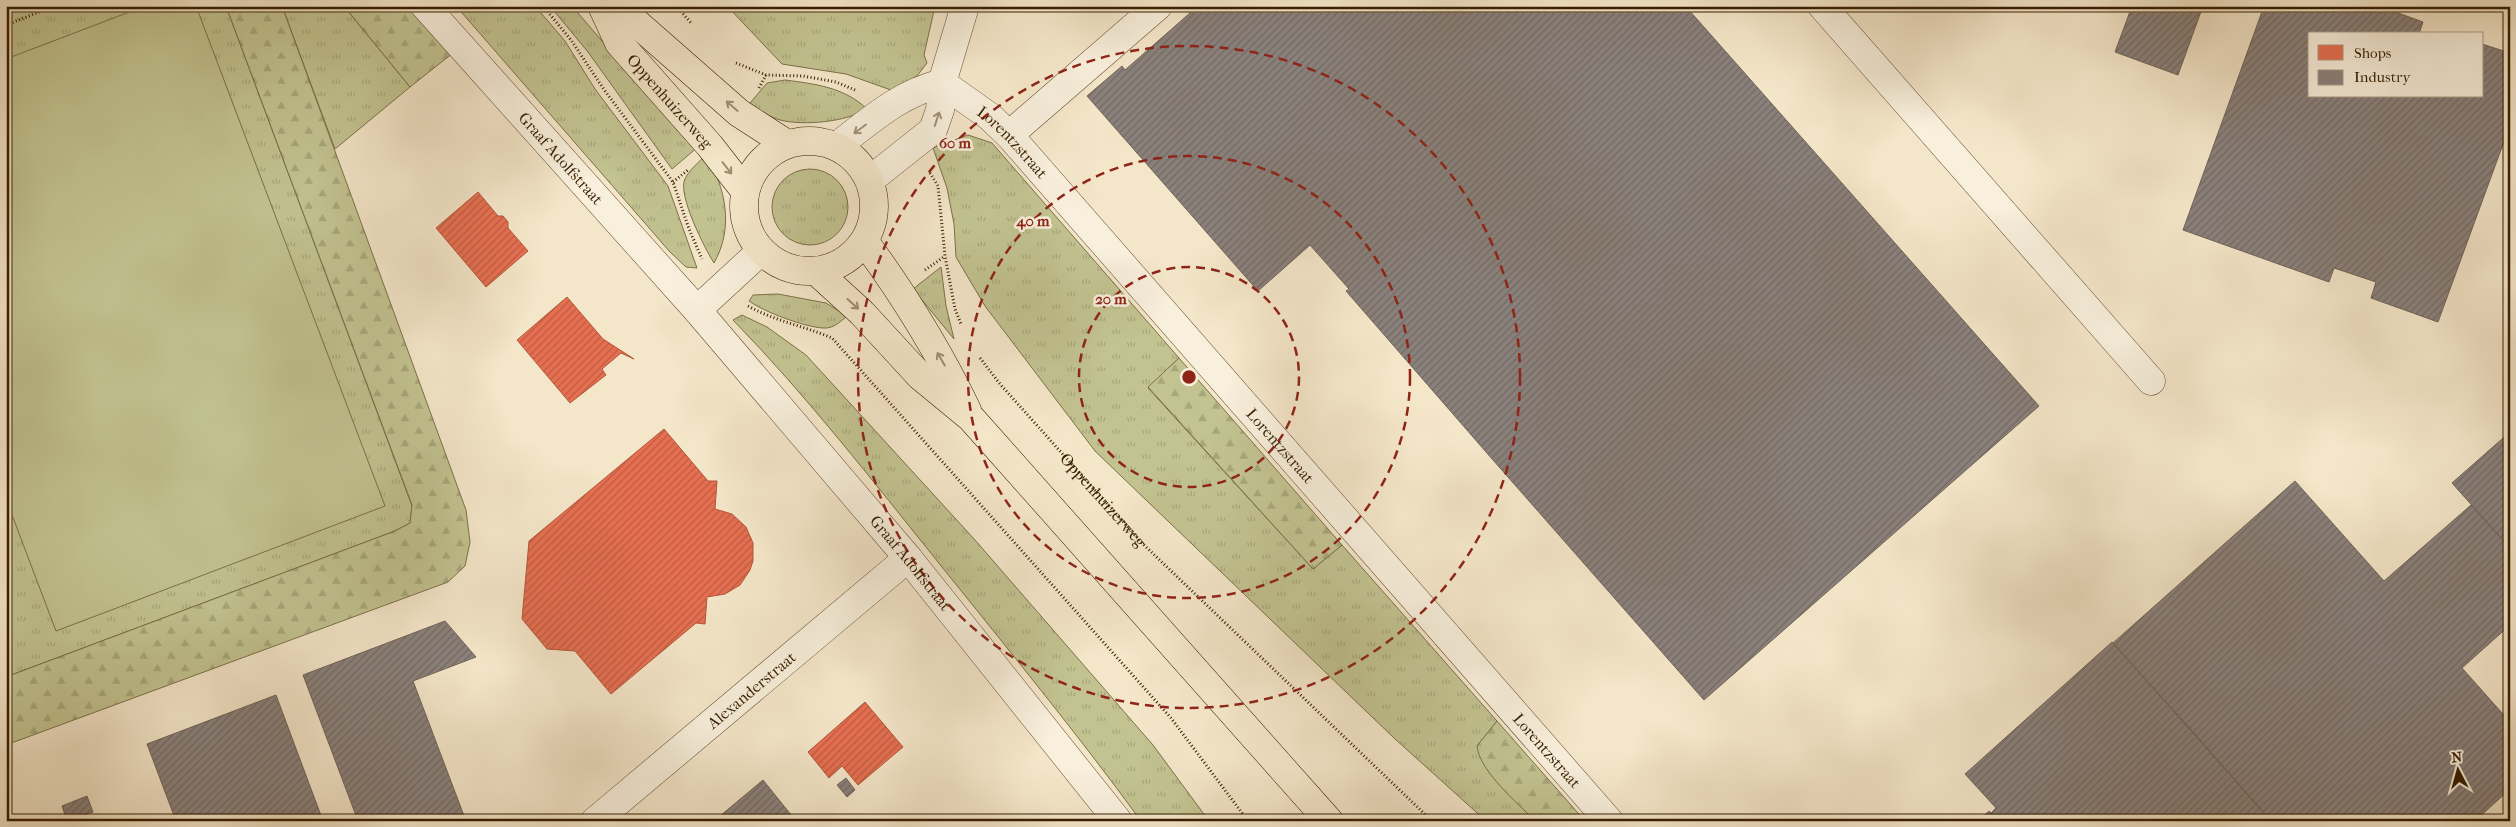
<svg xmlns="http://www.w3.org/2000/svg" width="2516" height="827" viewBox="0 0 2516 827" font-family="'IM FELL French Canon',serif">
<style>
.grass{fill:url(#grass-tufts);stroke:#7c7048}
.forest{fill:url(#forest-firs);stroke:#7c7048}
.garden{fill:#c2c391;stroke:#7c7048}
.shops{fill:url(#shops-hatch);stroke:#b25739}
.industry{fill:url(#industry-hatch);stroke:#716357}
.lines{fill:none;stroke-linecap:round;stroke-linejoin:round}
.minor-casing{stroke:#665032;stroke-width:29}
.major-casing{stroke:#371e00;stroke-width:29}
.path{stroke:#371e00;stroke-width:3;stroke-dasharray:1 2.5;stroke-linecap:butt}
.minor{stroke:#f8efdc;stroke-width:28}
.major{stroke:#f4e6c9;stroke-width:28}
.oneway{stroke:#9f8c6f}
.oneway2{stroke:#a19179}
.ring{fill:none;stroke:#8f2418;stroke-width:2.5;stroke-dasharray:9 6}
.labels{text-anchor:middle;stroke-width:5;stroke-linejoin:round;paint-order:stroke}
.street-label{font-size:16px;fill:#371e00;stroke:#f8efdc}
.centre{fill:#8f2418;stroke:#f8efdc;stroke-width:2.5}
.ring-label{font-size:15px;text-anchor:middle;font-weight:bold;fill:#8f2418;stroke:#f8efdc;stroke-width:5;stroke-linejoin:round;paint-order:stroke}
</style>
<defs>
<pattern id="grass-tufts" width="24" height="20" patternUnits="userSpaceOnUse" patternTransform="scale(1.25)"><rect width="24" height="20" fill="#c2c391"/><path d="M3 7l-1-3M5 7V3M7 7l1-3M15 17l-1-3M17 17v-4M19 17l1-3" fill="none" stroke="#a7a77b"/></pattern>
<pattern id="forest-firs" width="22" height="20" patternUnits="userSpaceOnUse" patternTransform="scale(1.25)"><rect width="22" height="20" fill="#c2c391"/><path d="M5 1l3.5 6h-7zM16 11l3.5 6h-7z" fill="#a7a77b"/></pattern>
<pattern id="shops-hatch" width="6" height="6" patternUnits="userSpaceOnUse" patternTransform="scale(1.25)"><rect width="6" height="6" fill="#e76f51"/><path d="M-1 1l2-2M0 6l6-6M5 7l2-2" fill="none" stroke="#bc5b41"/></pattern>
<pattern id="industry-hatch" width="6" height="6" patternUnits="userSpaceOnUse" patternTransform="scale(1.25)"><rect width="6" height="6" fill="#8a817c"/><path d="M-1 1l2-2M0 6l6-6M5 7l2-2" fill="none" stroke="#726963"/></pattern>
</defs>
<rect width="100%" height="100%" fill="#f4e6c9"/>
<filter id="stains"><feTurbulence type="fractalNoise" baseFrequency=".004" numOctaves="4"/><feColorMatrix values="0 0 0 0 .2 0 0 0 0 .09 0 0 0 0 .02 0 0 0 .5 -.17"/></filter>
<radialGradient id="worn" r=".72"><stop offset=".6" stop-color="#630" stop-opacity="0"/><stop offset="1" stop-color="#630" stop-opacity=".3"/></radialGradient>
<path class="grass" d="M6,6h220l186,500 -2,17 -15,8 -389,146z
M282,6h62l66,81 -75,62z
M456,6h79l30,35 30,48 73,97 29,82 -11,-1 -16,-15z
M550,6h22l78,91 49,49 -27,23 -84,-117z
M727,6h208l-11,49 3,8 -10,13 -26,14 -45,-16 -64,-10z
M785,80c30,4 59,7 82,29 -21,13 -63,17 -87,11 -11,-3 -21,-10 -30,-17l17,-20z
M968,135l24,8 187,215 -31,30 165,181 29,-24 155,176 -20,25 12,26 46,49h-49l-92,-83 -299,-287 -110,-145 -29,-49 -2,-33 -7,-36 -14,-40z
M706,155c20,33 28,73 8,108 -9,-14 -37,-69 -29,-84 4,-9 14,-17 21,-24z
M772 207a38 38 0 1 1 76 0a38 38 0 1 1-76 0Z
M941,267l5,39 8,33 -41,-50z
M778,294l48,9 21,13c-7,6 -14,13 -24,12 -18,-1 -59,-16 -74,-27l4,-6z
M742,315l25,12 39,28 169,185 178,205 56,76h-68c-65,-89 -134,-173 -203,-259 -66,-82 -131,-166 -205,-242z"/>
<path class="forest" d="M226,6h56l184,504 4,32 -5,24 -17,16 -442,163v-68l389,-146 15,-8 2,-18z
M344,6h68l41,47 -43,34z
M1179,358l163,187 -29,24 -165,-182z
M1497,721l88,100h-50c-18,-19 -55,-49 -58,-75z"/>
<path class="garden" d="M145,6h51l189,500 -329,125 -50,-132v-440z"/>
<path class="shops" d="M478,192l20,24h5l5,6v6l20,23 -42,36 -50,-59z
M567,297l36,42 31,20 -13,-6 -19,16 4,6 -36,28 -53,-63z
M664,429l44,52h9l-2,28 17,5 14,13 7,16v18l-3,9 -10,15 -15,9 -18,3 -2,27 -9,-1 -85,71 -36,-43 -28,-2 -25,-30 7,-78z
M865,702l38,45 -45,38 -16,-19 -13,12 -21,-26z"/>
<path class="industry" d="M1189,6h502l-3,3 351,397 -335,294 -211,-240 -147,-169 3,-2 -39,-44 -52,46 -171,-195 35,-30 3,4 65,-57 -4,-4z
M2132,6h71l-25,69 -63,-23z
M2264,6h115l44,16 -4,12h-109v62h172v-52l28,9v72l-72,197 -67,-24 5,-16 -42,-14 -5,14 -146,-52z
M2510,432v116l-58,-65z
M2295,481l89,100 87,-76 39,43v77l-48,43 48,54v67l-35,32h-204l-158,-178z
M445,621l31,36 -63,24 53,140h-108l-55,-146z
M2112,642l82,91 77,88h-293l11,-10 2,2 5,-5 -31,-34z
M276,695l47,126h-147l-29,-77z
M846,778l9,12 -8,7 -10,-12z
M763,780l33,41h-82z
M87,796l6,16 -26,9 -5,-15z"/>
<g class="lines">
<g class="minor-casing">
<g id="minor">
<path id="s2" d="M425,6l272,304 211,248 210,263"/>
<path d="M1822,6l329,375"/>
<path d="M1009,135l149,-129"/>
<path id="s3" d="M837,146c34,-26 62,-52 105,-63l47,33 20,19 600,686"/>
<path d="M870,180l63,-50 7,-20 2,-27 23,-77"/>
<path d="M697,310l64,-59"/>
<path id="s4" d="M595,821l313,-263"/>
</g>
</g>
<g class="major-casing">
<g id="major">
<path id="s5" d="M602,6l17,37 91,103 35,45"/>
<path d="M612,6l12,6 115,101 48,31"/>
<circle cx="809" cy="206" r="65"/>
<path d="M865,242c39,53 73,108 102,168"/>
<path d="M817,272l45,41 58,63 51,42 358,403"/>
</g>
</g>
<g class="path">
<path d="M543,6l28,34 34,51 68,91 16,47 13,30"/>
<path d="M676,6l16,18"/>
<path d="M6,25l48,-19"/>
<path d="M736,63l30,12 37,1 33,6 19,8"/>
<path d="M759,88l7,-13"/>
<path d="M930,173l8,13 7,70 10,53 6,15"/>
<path d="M673,182l15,-12"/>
<path d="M925,270l20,-14"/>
<path d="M748,306c27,15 56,20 84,32l339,380 77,103"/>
<path id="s1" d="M980,358l20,26 144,161 288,276"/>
</g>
<use href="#minor" class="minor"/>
<use href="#major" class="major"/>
</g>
<defs><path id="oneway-shaft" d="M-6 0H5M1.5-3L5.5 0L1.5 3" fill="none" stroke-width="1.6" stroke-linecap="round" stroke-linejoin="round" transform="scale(1.25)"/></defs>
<g class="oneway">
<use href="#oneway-shaft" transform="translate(732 106) rotate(-139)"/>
<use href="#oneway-shaft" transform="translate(727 168) rotate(52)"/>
<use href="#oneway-shaft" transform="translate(853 304) rotate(42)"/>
<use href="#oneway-shaft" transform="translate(941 359) rotate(-120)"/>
</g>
<g class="oneway2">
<use href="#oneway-shaft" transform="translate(937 119) rotate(-72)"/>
<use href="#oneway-shaft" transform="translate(860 129) rotate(143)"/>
</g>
<g class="ring">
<circle cx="1189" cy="377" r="110"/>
<circle cx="1189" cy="377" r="221"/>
<circle cx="1189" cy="377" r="331"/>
</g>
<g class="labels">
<g class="street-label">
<text dy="6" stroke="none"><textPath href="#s5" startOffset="118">Oppenhuizerweg</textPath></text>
<text dy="6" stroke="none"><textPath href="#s3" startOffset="216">Lorentzstraat</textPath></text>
<text dy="6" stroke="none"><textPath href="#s2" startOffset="204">Graaf Adolfstraat</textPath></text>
<text dy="6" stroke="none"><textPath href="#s3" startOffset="621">Lorentzstraat</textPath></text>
<text dy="6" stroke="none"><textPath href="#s1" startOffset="188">Oppenhuizerweg</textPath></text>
<text dy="6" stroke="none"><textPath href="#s2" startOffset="739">Graaf Adolfstraat</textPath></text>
<text dy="6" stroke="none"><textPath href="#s4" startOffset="204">Alexanderstraat</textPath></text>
<text dy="6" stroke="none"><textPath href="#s3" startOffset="1026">Lorentzstraat</textPath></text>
</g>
</g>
<circle cx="1189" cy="377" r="8" class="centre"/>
<g class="ring-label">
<text x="955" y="148">60 m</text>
<text x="1033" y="226">40 m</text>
<text x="1111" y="304">20 m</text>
</g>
<rect width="2516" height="827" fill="none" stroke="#f4e6c9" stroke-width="25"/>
<rect x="8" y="8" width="2501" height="812" fill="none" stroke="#371e00" stroke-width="2.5"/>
<rect x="12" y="12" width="2491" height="802" fill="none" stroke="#371e00"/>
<rect x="2308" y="32" width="175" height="65" fill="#f8efdc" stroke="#ab9b84"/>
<rect x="2318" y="45" width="25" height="15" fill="#e76f51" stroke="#ab9b84"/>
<text x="2354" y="58" font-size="15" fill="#371e00">Shops</text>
<rect x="2318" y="70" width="25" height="15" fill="#8a817c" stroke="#ab9b84"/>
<text x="2354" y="82" font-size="15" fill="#371e00">Industry</text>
<g transform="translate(2458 770) rotate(354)" stroke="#f8efdc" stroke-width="4" paint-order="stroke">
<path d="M0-4L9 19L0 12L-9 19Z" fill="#371e00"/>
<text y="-8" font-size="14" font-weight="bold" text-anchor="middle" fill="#371e00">N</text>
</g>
<rect width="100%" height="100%" filter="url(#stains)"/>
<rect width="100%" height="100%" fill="url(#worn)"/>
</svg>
